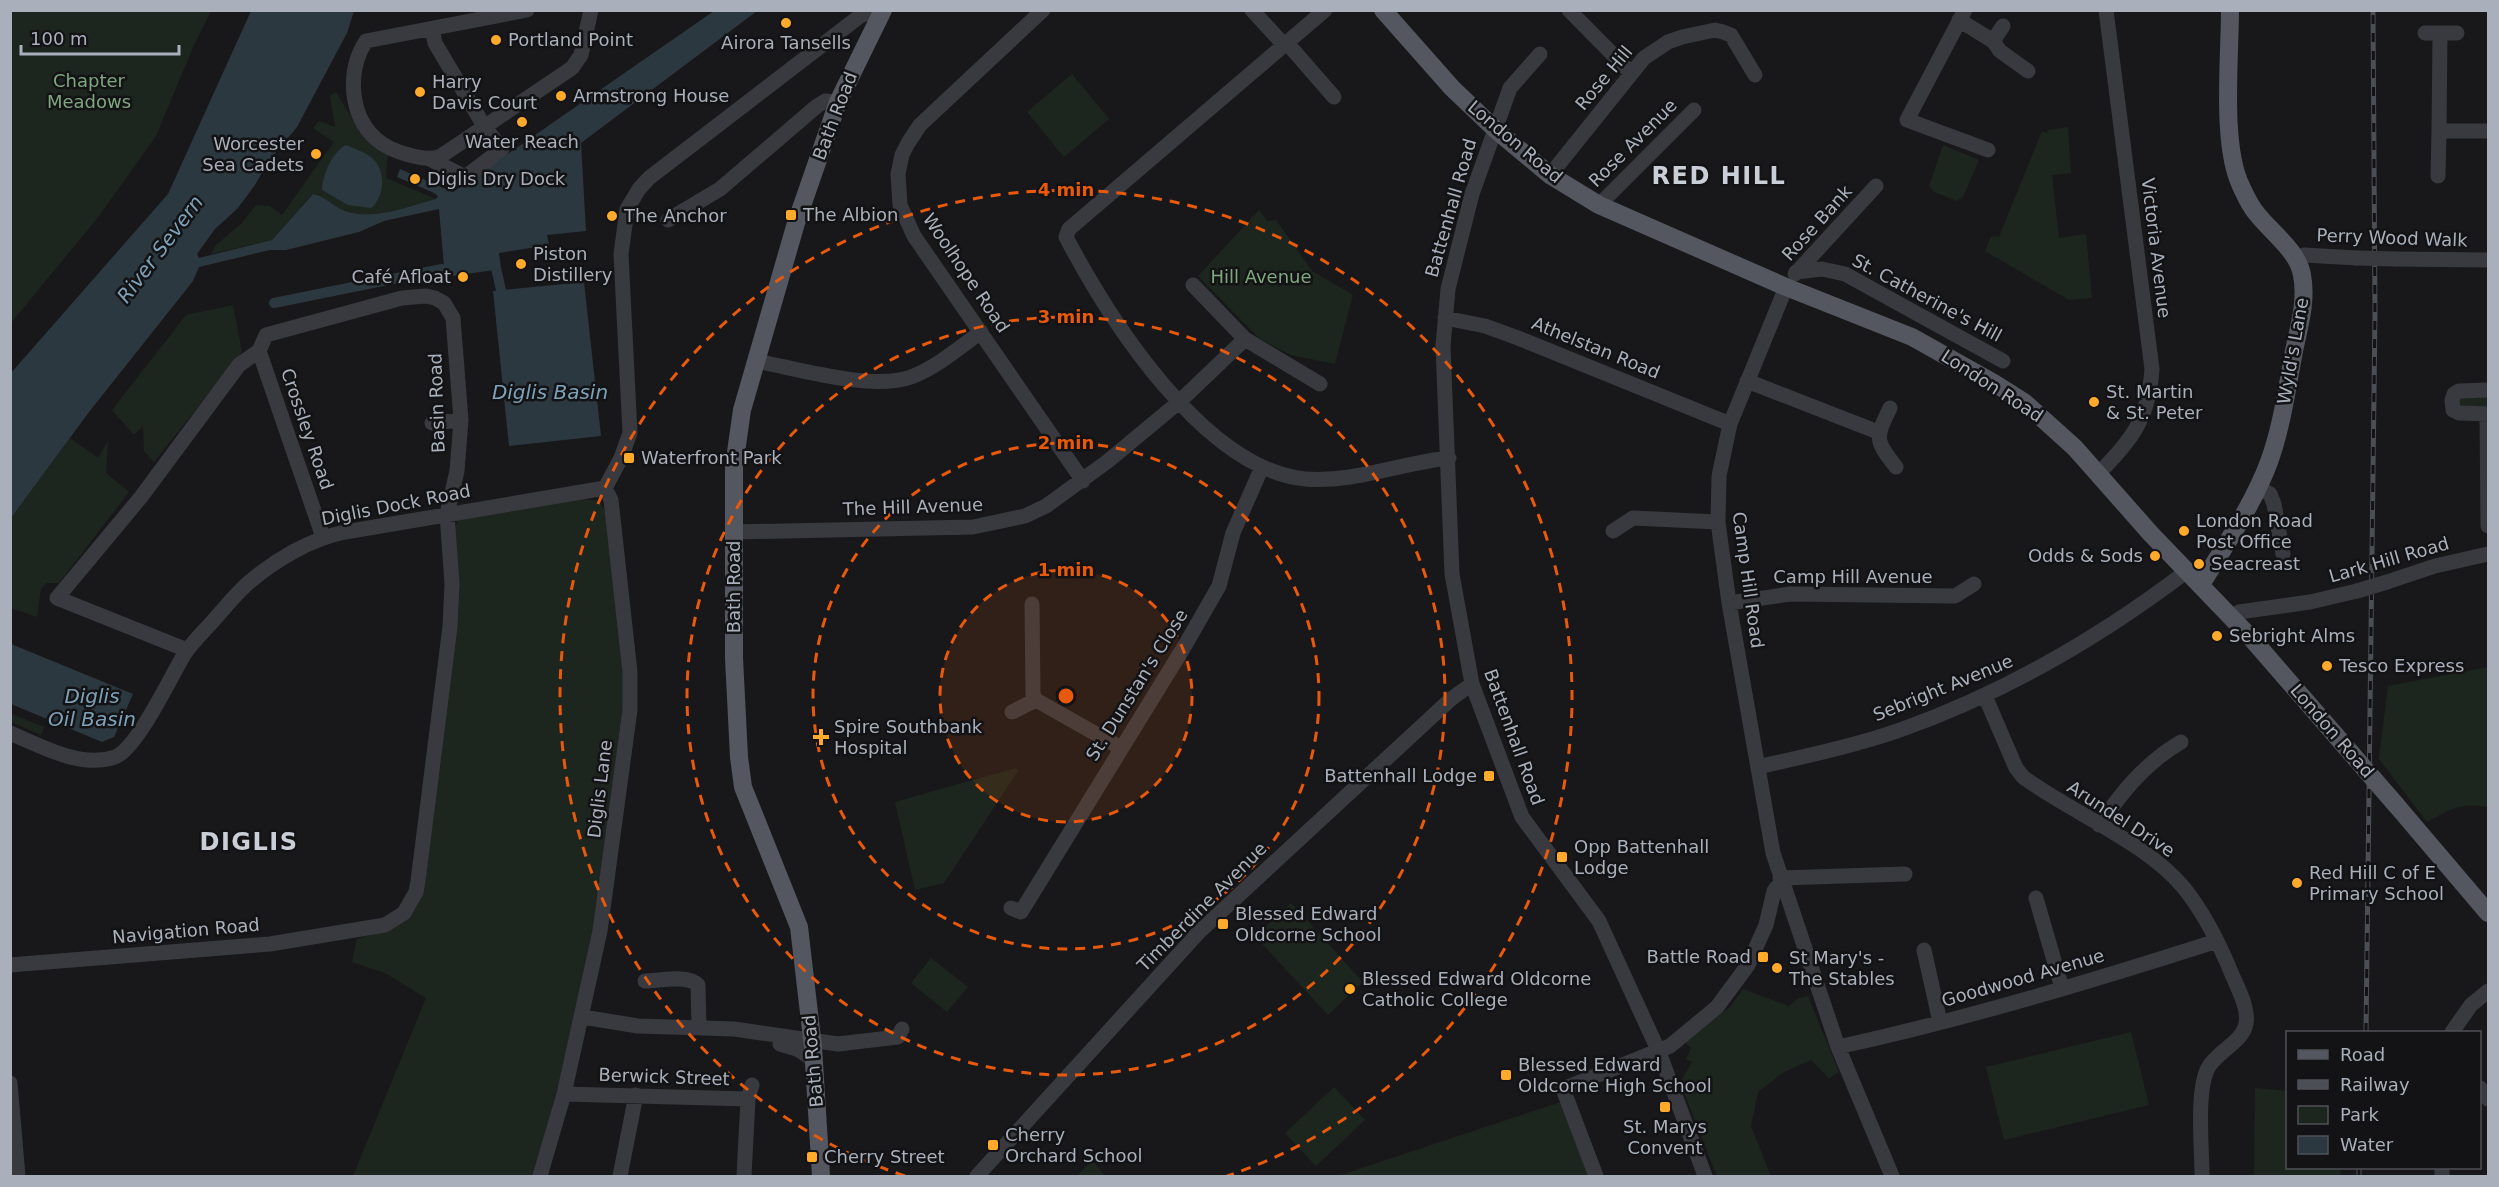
<svg xmlns="http://www.w3.org/2000/svg" width="2499" height="1187" viewBox="0 0 2499 1187" font-family="'DejaVu Sans',sans-serif">
<style>
.green{fill:#1d261e}
.water{fill:#2c383f}
.lines{fill:none;stroke-linecap:round;stroke-linejoin:round}
.canal{stroke:#2c383f;stroke-width:10}
.minor{stroke:#383a3f;stroke-width:15}
.major{stroke:#54575f;stroke-width:18}
.rail-casing{stroke:#4b4e54;stroke-width:5}
.rail{stroke:#131315;stroke-width:3;stroke-dasharray:9;stroke-linecap:butt}
.minor-bridge{stroke:#383a3f;stroke-width:15}
.major-bridge{stroke:#54575f;stroke-width:18}
.ring{fill:none;stroke:#e8590c;stroke-width:3;stroke-dasharray:10 8}
.poi-dot{fill:#ffaa2b;stroke:#131315;stroke-width:2}
.labels{text-anchor:middle;stroke-width:5;stroke-linejoin:round;paint-order:stroke}
.poi-label{font-size:18px;fill:#a9b0bb;stroke:#131315;text-anchor:start}
.street-label{font-size:18px;fill:#a9b0bb;stroke:#131315}
.park-label{font-size:18px;fill:#7fa77f;stroke:#131315}
.water-label{font-size:20px;font-style:italic;fill:#7ea1b8;stroke:#131315}
.district-label{font-size:24px;font-weight:bold;letter-spacing:1.5px;fill:#caced6;stroke:#131315}
.centre{fill:#e8590c;stroke:#131315;stroke-width:3}
.ring-label{font-size:18px;text-anchor:middle;font-weight:bold;fill:#e8590c;stroke:#131315;stroke-width:5;stroke-linejoin:round;paint-order:stroke}
</style>
<rect width="100%" height="100%" fill="#18181a"/>
<path class="green" d="M11,10l200,1 -17,34 -38,91 -57,80 -88,107z
M1072,74l37,45 -45,38 -37,-45z
M336,92l27,45 25,15 -2,26 50,21c-28,7 -61,22 -91,12 -11,-4 -20,-15 -33,-17l-40,46 -61,14 4,-8 27,-23 14,-18 14,1 12,9 52,-73 -21,-14 6,-7 16,6 -5,-31z
M2068,127l3,46 -19,2 7,63 27,-4 6,64 -23,2 -84,-49 6,-14h8l43,-106 5,2 1,-3z
M1943,145l36,15 -16,37 -6,4 -23,-9 -5,-6z
M1259,210l8,11 9,-1 36,51 41,24 -18,69 -44,-9 -31,-16 -62,-63z
M233,305l9,47 -88,110 -10,-11 -1,-25 -9,9 -22,-25 74,-95z
M2488,393v18l-29,-1 -3,-14z
M70,438l28,20 10,-17 -2,32 23,19 -70,91h-12l-6,5 -4,29 -26,-9v-90z
M582,499l17,2 8,12 17,158 -1,42 -29,218 -15,78 -45,167h-181l73,-178 -41,-25 -33,-11 5,-23 23,-7 28,-15 46,-388 5,-10z
M2488,667v140c-27,-5 -38,2 -61,15l-48,-63 9,-73z
M10,713l34,14 -3,8 -30,-13z
M1016,768l2,3 -74,112 -29,7 -20,-88z
M1291,903l72,79 -35,33 -73,-79z
M931,958l37,29 -21,25 -36,-29z
M1743,989l46,17 8,-7 11,-3 31,76 -10,6 -18,-18 -27,12 -26,20 -7,34 20,50h-54l-37,-93 12,-21 -6,-3 5,-11 -8,-7 47,-34z
M2131,1032l18,73 -145,35 -18,-73z
M1334,1087l31,33 -49,46 -31,-33z
M2255,1088l32,3 1,77h53l-1,8h-86z
M1564,1101l26,75h-252z
M1092,1160l13,16h-28z"/>
<path class="water" d="M251,11h103l-7,22 -50,94 -29,35 -13,23 -18,24 -22,20 -18,25 2,4 73,-18 41,-46c12,2 21,13 32,17 30,10 63,-5 91,-12l2,-3 -6,-4 -35,-15 3,-8 53,23 261,-181h43l-176,132 5,88 -39,4 2,10 -50,8 2,16 -56,8 -6,-68 -55,12 -25,11 -73,18h-16l-71,17 -6,14 -104,131 -78,106v-145l157,-179z
M346,145c8,4 23,8 29,16 11,14 9,36 -4,47l-23,-3 -26,-15c1,-15 10,-38 24,-45z
M584,282l17,154 -92,10 -16,-155z
M11,644l122,50 -19,43 -12,5 -91,-38z"/>
<g class="lines">
<path class="canal" d="M496,268l5,22
M274,303l168,-34"/>
<path class="minor" d="M527,10l-161,31c-19,29 -17,74 10,98 9,8 22,13 33,16 12,3 20,5 32,1l131,-88 9,-13 10,-45
M1043,10l-123,115 -12,18 -6,12 -4,19 2,31 14,31 169,245
M1252,10l33,36
M1325,10l-256,219 -3,8c43,82 138,232 239,242 49,4 96,-16 144,-21
M1569,10l62,63
M1965,10l-58,110 81,30
M1959,20l34,21 7,10 28,20
M2425,33h32
M1993,41l10,-15
M1287,43l47,54
M1540,54l-30,34 -38,106 -24,95 -5,57 9,228 20,110 50,133 77,104 60,131 46,124
M2439,131l1,-97
M430,159l35,18 37,-28 -18,-23 -49,-83 -3,-14
M1550,175l94,-117 24,-16 14,-5 33,-7 8,2 8,3 24,40
M2438,176l1,-45h49
M1599,205l95,-95
M668,220l52,-31 97,-83 8,-5 13,1
M2296,259l8,-4 53,3
M2395,259l93,1
M1796,272l26,-3 23,5 158,87
M1795,274l81,-88
M1193,285l52,54
M1786,287l-56,137 -11,52 -1,46 11,81 44,250 65,194 54,129
M1445,318l40,8 33,12 212,86
M756,361c42,8 116,30 155,16 26,-10 48,-29 70,-45
M1747,381l131,51
M2488,390l-29,1 -5,3 -2,6 1,10 6,3 29,1
M1890,408c-15,31 -15,32 6,59
M2487,414l1,112
M432,423l29,-3
M2098,474c34,-34 51,-56 54,-105l-46,-359
M605,488l16,-30 9,-25 -9,-179 6,-45 12,-20 10,-11 211,-162 16,-6
M2258,488l12,6 4,10 9,50
M1613,531l20,-13 85,4
M734,532l239,-5 52,-11 21,-10 62,-45 71,-59 66,-63 75,45
M2387,582l48,-16 53,-12
M1729,603l61,-9 165,2 19,-12
M1032,604l1,90 3,6 85,48
M2231,618l8,-6 71,-10 47,-11
M187,650l-130,-52 84,-101 98,-132 20,-14
M1985,696l31,72 7,9c49,36 123,65 161,111 20,25 35,55 47,84 6,15 18,35 15,52 -4,19 -29,27 -38,44 -12,23 -6,80 -6,108
M1012,712l24,-12
M10,733c31,13 71,36 105,24 22,-8 56,-81 70,-104 8,-11 18,-21 27,-31 11,-12 22,-26 34,-37 27,-24 64,-46 99,-53l260,-44
M1758,767c48,-11 96,-21 142,-37 104,-37 199,-92 287,-159
M2099,825c23,-33 46,-62 82,-83
M1780,878l125,-4
M2036,898l26,90
M1011,908l10,4 163,-265 35,-61 14,-53 29,-66
M1924,950l16,72
M10,965l260,-21 115,-19 19,-12 12,-21 2,-11 32,-254 2,-43 -5,-70 10,-43 4,-51 -8,-102 -9,-15 -9,-5 -9,-2 -24,2 -136,37 -7,16 64,186
M645,981c14,0 43,-7 53,4l1,43
M583,1017l55,9 96,3 104,15 60,-7 4,-8
M2452,1032l19,-27 17,-14
M780,1044l17,5 17,11
M1838,1047c128,-28 254,-66 379,-106
M10,1083l8,93
M2480,1088l8,11
M564,1094l184,5 4,-14
M540,1176l24,-82 36,-163 30,-221v-38l-19,-172 -6,-12
M620,1176l16,-81
M744,1176l4,-77
M977,1176l222,-244 252,-233 21,-15
M1596,1176l-33,-87 107,-43 47,-39 31,-42 18,-40 8,-34 3,-4 6,-1
M2442,1176v-8"/>
<path class="major" d="M1383,10l69,78 44,42 54,45 49,30 187,82 126,50 82,46 30,19 51,46 76,86 101,105 99,114
M2201,585c24,-40 52,-80 68,-123 13,-36 18,-74 25,-111 5,-24 13,-51 8,-76 -4,-24 -31,-43 -45,-61 -7,-8 -12,-19 -16,-28 -20,-41 -11,-128 -11,-176
M2397,806l91,107
M821,1176l-8,-129 -14,-120 -56,-140 -4,-30 -5,-99v-192l8,-56 54,-187 42,-121 45,-92"/>
<g class="rail-casing">
<path id="rail" d="M2366,1032l9,-719 -2,-303
M2359,1176v-8"/>
</g>
<use href="#rail" class="rail"/>
<path class="minor-bridge" d="M2357,258l38,1
M2357,591l30,-9"/>
<path class="major-bridge" d="M2351,753l46,53"/>
</g>
<circle cx="1066" cy="696" r="126" fill="#e8590c" fill-opacity=".12"/>
<g class="ring">
<circle cx="1066" cy="696" r="126"/>
<circle cx="1066" cy="696" r="253"/>
<circle cx="1066" cy="696" r="379"/>
<path d="M905 1176A506 506 0 1 1 1227 1176"/>
</g>
<g class="poi-dot">
<circle cx="786" cy="23" r="6"/>
<circle cx="496" cy="40" r="6"/>
<circle cx="420" cy="92" r="6"/>
<circle cx="561" cy="96" r="6"/>
<circle cx="522" cy="122" r="6"/>
<circle cx="316" cy="154" r="6"/>
<circle cx="415" cy="179" r="6"/>
<rect x="785" y="209" width="12" height="12" rx="3"/>
<circle cx="612" cy="216" r="6"/>
<circle cx="521" cy="264" r="6"/>
<circle cx="463" cy="277" r="6"/>
<circle cx="2094" cy="402" r="6"/>
<rect x="623" y="452" width="12" height="12" rx="3"/>
<circle cx="2184" cy="531" r="6"/>
<circle cx="2155" cy="556" r="6"/>
<circle cx="2199" cy="564" r="6"/>
<circle cx="2217" cy="636" r="6"/>
<circle cx="2327" cy="666" r="6"/>
<path d="M818 728h6v6h6v6h-6v6h-6v-6h-6v-6h6z"/>
<rect x="1483" y="770" width="12" height="12" rx="3"/>
<rect x="1556" y="851" width="12" height="12" rx="3"/>
<circle cx="2297" cy="883" r="6"/>
<rect x="1217" y="918" width="12" height="12" rx="3"/>
<rect x="1757" y="951" width="12" height="12" rx="3"/>
<circle cx="1777" cy="968" r="6"/>
<circle cx="1350" cy="989" r="6"/>
<rect x="1500" y="1069" width="12" height="12" rx="3"/>
<rect x="1659" y="1101" width="12" height="12" rx="3"/>
<rect x="987" y="1139" width="12" height="12" rx="3"/>
<rect x="806" y="1151" width="12" height="12" rx="3"/>
</g>
<g class="labels">
<g class="poi-label">
<text x="508" y="46">Portland Point</text>
<text x="786" y="49" text-anchor="middle">Airora Tansells</text>
<text x="432" y="88">Harry<tspan x="432" dy="21">Davis Court</tspan></text>
<text x="573" y="102">Armstrong House</text>
<text x="522" y="148" text-anchor="middle">Water Reach</text>
<text x="304" y="150" text-anchor="end">Worcester<tspan x="304" dy="21">Sea Cadets</tspan></text>
<text x="427" y="185">Diglis Dry Dock</text>
<text x="803" y="221">The Albion</text>
<text x="624" y="222">The Anchor</text>
<text x="533" y="260">Piston<tspan x="533" dy="21">Distillery</tspan></text>
<text x="451" y="283" text-anchor="end">Café Afloat</text>
<text x="2106" y="398">St. Martin<tspan x="2106" dy="21">&amp; St. Peter</tspan></text>
<text x="641" y="464">Waterfront Park</text>
<text x="2196" y="527">London Road<tspan x="2196" dy="21">Post Office</tspan></text>
<text x="2143" y="562" text-anchor="end">Odds &amp; Sods</text>
<text x="2211" y="570">Seacreast</text>
<text x="2229" y="642">Sebright Alms</text>
<text x="2339" y="672">Tesco Express</text>
<text x="834" y="733">Spire Southbank<tspan x="834" dy="21">Hospital</tspan></text>
<text x="1477" y="782" text-anchor="end">Battenhall Lodge</text>
<text x="1574" y="853">Opp Battenhall<tspan x="1574" dy="21">Lodge</tspan></text>
<text x="2309" y="879">Red Hill C of E<tspan x="2309" dy="21">Primary School</tspan></text>
<text x="1235" y="920">Blessed Edward<tspan x="1235" dy="21">Oldcorne School</tspan></text>
<text x="1751" y="963" text-anchor="end">Battle Road</text>
<text x="1789" y="964">St Mary's -<tspan x="1789" dy="21">The Stables</tspan></text>
<text x="1362" y="985">Blessed Edward Oldcorne<tspan x="1362" dy="21">Catholic College</tspan></text>
<text x="1518" y="1071">Blessed Edward<tspan x="1518" dy="21">Oldcorne High School</tspan></text>
<text x="1665" y="1133" text-anchor="middle">St. Marys<tspan x="1665" dy="21">Convent</tspan></text>
<text x="1005" y="1141">Cherry<tspan x="1005" dy="21">Orchard School</tspan></text>
<text x="824" y="1163">Cherry Street</text>
</g>
<g class="street-label">
<text transform="translate(1604 78) rotate(-50)" y="6">Rose Hill</text>
<text transform="translate(835 116) rotate(-69)" y="6">Bath Road</text>
<text transform="translate(1515 142) rotate(40)" y="6">London Road</text>
<text transform="translate(1633 143) rotate(-45)" y="6">Rose Avenue</text>
<text transform="translate(1451 208) rotate(-74)" y="6">Battenhall Road</text>
<text transform="translate(1817 223) rotate(-48)" y="6">Rose Bank</text>
<text transform="translate(2392 238) rotate(2)" y="6">Perry Wood Walk</text>
<text transform="translate(2156 248) rotate(83)" y="6">Victoria Avenue</text>
<text transform="translate(966 273) rotate(56)" y="6">Woolhope Road</text>
<text transform="translate(1927 298) rotate(28)" y="6">St. Catherine's Hill</text>
<text transform="translate(1596 348) rotate(22)" y="6">Athelstan Road</text>
<text transform="translate(2293 351) rotate(-80)" y="6">Wyld's Lane</text>
<text transform="translate(1992 386) rotate(33)" y="6">London Road</text>
<text transform="translate(437 403) rotate(-92)" y="6">Basin Road</text>
<text transform="translate(307 429) rotate(71)" y="6">Crossley Road</text>
<text transform="translate(396 505) rotate(-11)" y="6">Diglis Dock Road</text>
<text transform="translate(913 507) rotate(-2)" y="6">The Hill Avenue</text>
<text transform="translate(2389 560) rotate(-16)" y="6">Lark Hill Road</text>
<text x="1853" y="583">Camp Hill Avenue</text>
<text transform="translate(1748 580) rotate(82)" y="6">Camp Hill Road</text>
<text transform="translate(734 587) rotate(-90)" y="6">Bath Road</text>
<text transform="translate(1137 685) rotate(-58)" y="6">St. Dunstan's Close</text>
<text transform="translate(1943 688) rotate(-22)" y="6">Sebright Avenue</text>
<text transform="translate(2332 731) rotate(49)" y="6">London Road</text>
<text transform="translate(1514 737) rotate(70)" y="6">Battenhall Road</text>
<text transform="translate(600 789) rotate(-83)" y="6">Diglis Lane</text>
<text transform="translate(2121 819) rotate(33)" y="6">Arundel Drive</text>
<text transform="translate(1202 907) rotate(-45)" y="6">Timberdine Avenue</text>
<text transform="translate(186 931) rotate(-5)" y="6">Navigation Road</text>
<text transform="translate(2023 978) rotate(-16)" y="6">Goodwood Avenue</text>
<text transform="translate(813 1061) rotate(-95)" y="6">Bath Road</text>
<text transform="translate(664 1077) rotate(2)" y="6">Berwick Street</text>
</g>
<g class="park-label">
<text x="89" y="87">Chapter<tspan x="89" dy="21">Meadows</tspan></text>
<text x="1261" y="283">Hill Avenue</text>
</g>
<g class="water-label">
<text transform="translate(160 249) rotate(-53)" y="7">River Severn</text>
<text x="550" y="399">Diglis Basin</text>
<text x="92" y="703">Diglis<tspan x="92" dy="23">Oil Basin</tspan></text>
</g>
<g class="district-label">
<text x="1719" y="184">RED HILL</text>
<text x="249" y="850">DIGLIS</text>
</g>
</g>
<circle cx="1066" cy="696" r="9" class="centre"/>
<g class="ring-label">
<text x="1066" y="196">4 min</text>
<text x="1066" y="323">3 min</text>
<text x="1066" y="449">2 min</text>
<text x="1066" y="576">1 min</text>
</g>
<rect width="2499" height="1187" fill="none" stroke="#a9b0bb" stroke-width="24"/>
<rect x="2286" y="1031" width="195" height="138" fill="#131315" stroke="#4f5257" stroke-width="1.5"/>
<rect x="2298" y="1050" width="30" height="9" fill="#54575f" stroke="#4f5257" stroke-width="1.5"/>
<text x="2340" y="1061" font-size="18" fill="#a9b0bb">Road</text>
<rect x="2298" y="1080" width="30" height="9" fill="#4b4e54" stroke="#4f5257" stroke-width="1.5"/>
<text x="2340" y="1091" font-size="18" fill="#a9b0bb">Railway</text>
<rect x="2298" y="1106" width="30" height="18" fill="#1d261e" stroke="#4f5257" stroke-width="1.5"/>
<text x="2340" y="1121" font-size="18" fill="#a9b0bb">Park</text>
<rect x="2298" y="1136" width="30" height="18" fill="#2c383f" stroke="#4f5257" stroke-width="1.5"/>
<text x="2340" y="1151" font-size="18" fill="#a9b0bb">Water</text>
<path d="M21 45v9h158v-9" fill="none" stroke="#a9b0bb" stroke-width="3"/>
<text x="30" y="45" font-size="18" fill="#a9b0bb" stroke="#131315" stroke-width="4.5" paint-order="stroke">100 m</text>
</svg>
